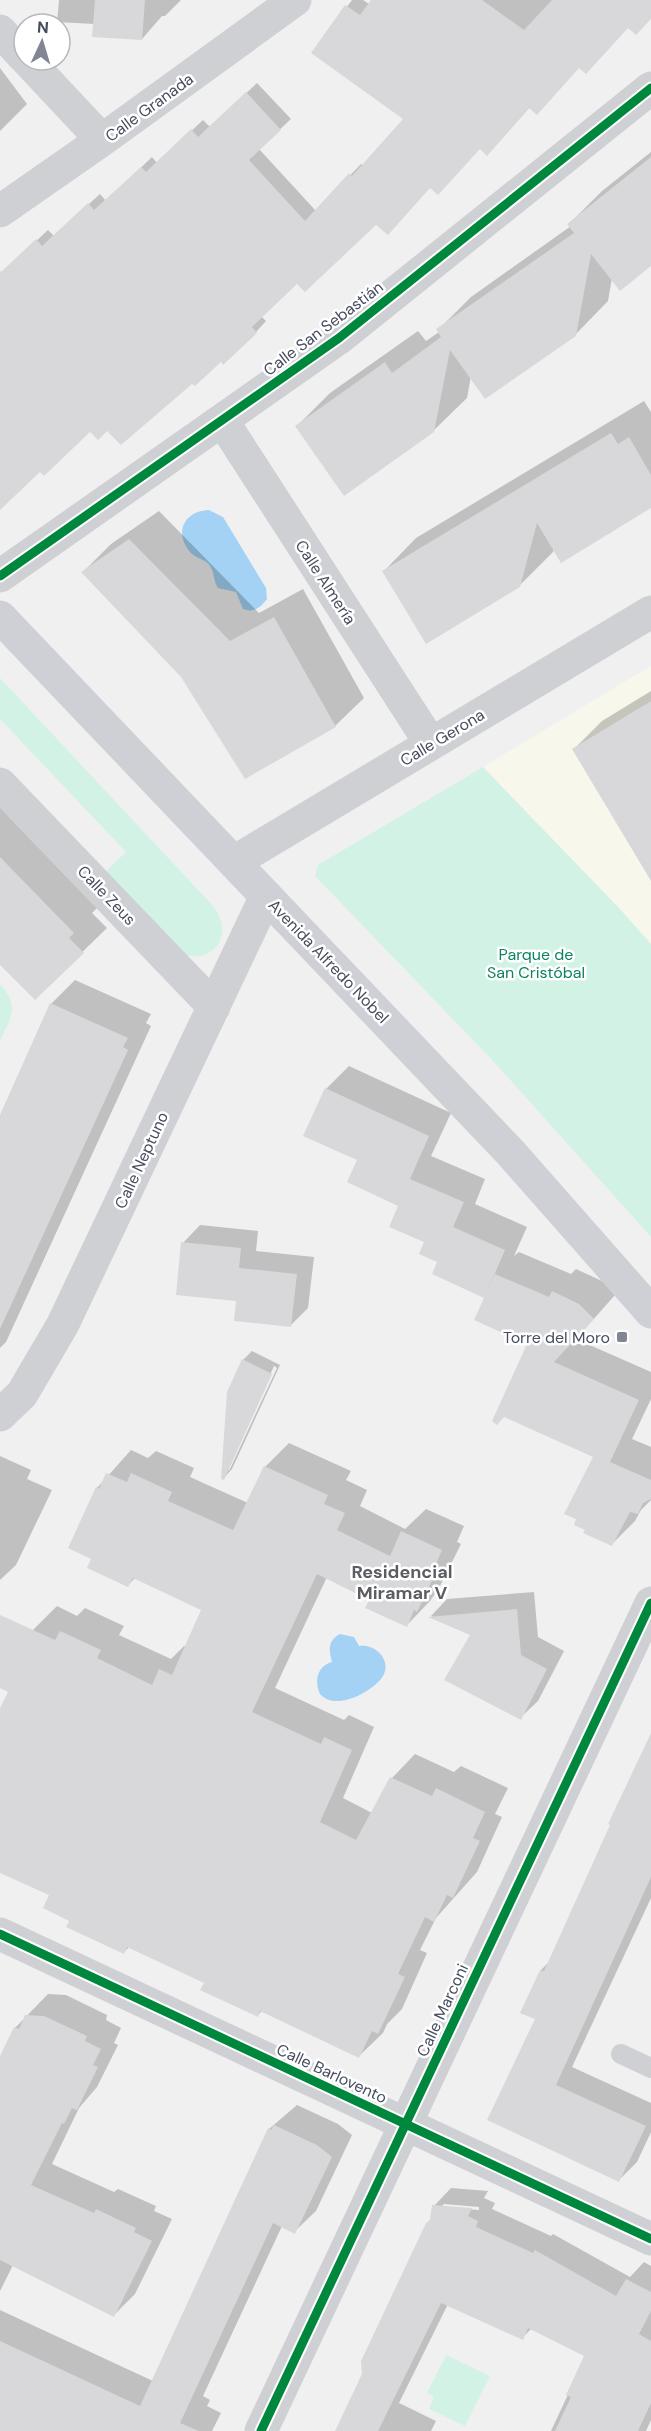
<svg xmlns="http://www.w3.org/2000/svg" width="651" height="2431" viewBox="0 0 651 2431" font-family="'DM Sans',sans-serif">
<style>
.commercial{fill:#f8f7eb}
.green{fill:#d2f2e5}
.water{fill:#a3d2f4}
.shadow{fill:#0003;fill-rule:evenodd}
.building{fill:#d8d7da}
.lines{fill:none;stroke-linecap:round;stroke-linejoin:round}
.lane{stroke:#ced0d4;stroke-width:20}
.street{stroke:#ced0d4;stroke-width:33}
.secondary{stroke:#ced0d5;stroke-width:33}
.cycleway-casing{stroke:#fff;stroke-width:13}
.cycleway{stroke:#00873e;stroke-width:9}
.poi-dot{fill:#818692;stroke:#fff;stroke-width:2}
.labels{text-anchor:middle;stroke-width:5;stroke-linejoin:round;paint-order:stroke}
.street-label{font-size:16px;fill:#454d5f;stroke:#fff}
.park-label{font-size:16px;fill:#0d8260;stroke:#fff}
.poi-label{font-size:16px;fill:#454d5f;stroke:#fff;text-anchor:end}
.neighbourhood-label{font-size:18px;font-weight:bold;fill:#5b5d65;stroke:#fff}
</style>
<rect width="100%" height="100%" fill="#f1f0f0"/>
<path class="commercial" d="M651,666v278l-33,-37 -135,-140z"/>
<path class="green" d="M0,678l214,229c19,25 3,56 -30,48l-79,-83 21,-20 -126,-133z
M483,767l135,140 33,37v293l-156,-174 -180,-187 3,-11z
M0,984c20,22 11,33 0,57z
M446,2355l44,21 -25,50 -36,-17 5,-12 -7,-4z"/>
<path class="water" d="M209,510l14,7 43,71 1,11c-7,9 -13,14 -24,10l-7,-17 -18,-4c-5,-7 -3,-15 -8,-22 -4,-7 -13,-7 -19,-13 -18,-20 -7,-42 18,-43z
M340,1634l14,3 5,9c18,-3 35,17 22,33 -13,15 -46,32 -61,15 -6,-13 -3,-28 12,-32 -3,-12 -5,-21 8,-28z"/>
<path class="shadow" d="M59,0h122l-16,16h-3l-20,23 -48,-15 -37,-2z
M352,0h11l6,4 3,-4h279v18l-23,8 -98,81 -32,36 -18,4 -182,135 -37,34 5,5 -10,11 -64,50 -85,47 -16,1 -51,40 -40,20v-219l2,2 46,-43 6,6 46,-42 6,7 46,-44 5,6 46,-43 7,7 47,-44 34,36 -32,30 57,62 45,-47 2,2 42,-48 -92,-66z
M0,68l27,36 -27,27z
M651,152v112l-39,14 -4,23 -33,34 -104,41 -4,22 -34,33 -136,-5 33,-33 88,-62 8,10 13,-9 -1,-2 33,-33 100,-71 -2,-2 33,-33z
M644,401l7,11v94l-97,42 -1,4 -34,34 -135,-15 32,-33z
M159,511l100,102 44,-24 61,109 -29,28 -152,-50 -100,-104 28,-28z
M651,691v187l-77,-129 28,-28z
M0,779l23,24 -14,14 88,91 -5,5 15,15 -72,70 -35,-35z
M75,980l76,34 -5,9 5,3 -145,316 -6,6v-232l51,-112z
M349,1066l102,47 -20,43 54,23 -10,25 52,23 -13,29 5,-4 52,22 5,-5 26,12 13,14 -39,44 75,33v27l-19,40 19,8v53l-10,10 -6,11 -23,23 -17,-88 -66,-112 -43,-47 -47,-36 -39,-56 -41,-46 -33,-70z
M200,1225l58,6 -2,20 58,6 -6,51 -17,17 -54,-25 -54,-57z
M252,1351l28,14 -48,104 -9,10 20,-119zM274,1366l3,2 -48,103v-7z
M289,1443l62,28 -5,9 21,10 -7,16 45,23 21,-20 38,17 -7,16 4,2 -21,42 -10,15 -23,24 -36,-25 -44,-23 -52,111 69,32 5,-5 25,12 -31,71 29,15 20,-35 23,-24 39,18 7,-6 47,22 -13,26 7,3 -25,55 -41,46 -16,32 7,3 -25,56 -15,15 -4,9 -24,23 -97,-45 -4,4 -52,-32 -76,-37 -6,6 -52,-32 -21,-26 -51,-23v-125l33,-116 24,-24 20,10 8,-8 39,18 -5,9 52,24 13,-13 3,1 16,-37 -68,-32 -7,7 -35,-27 4,-70 34,-38 17,8 8,-7 38,17 -4,9 58,26 17,-36z
M0,1456l31,14 -4,9 25,11 -36,75 -16,15z
M534,1592l4,45 26,14 -26,50 -18,17 -48,-84 -41,-18 16,-17z
M651,1736v162l-79,169 79,36v29l-14,30 -18,18 -130,-60 48,-101 4,-49 9,-9z
M48,1994l18,1 41,20 -1,5 15,8 -7,15 4,2 -21,42 -18,21 -27,56 62,28 4,-3 38,17 -2,5 18,8 -37,75 -21,21 -101,-50 -13,26v-232l15,-31z
M297,2105l41,19 14,11 -36,76 -22,21 -12,-6 -79,170 7,4 -3,6 14,7 -9,18h-212v-121l153,71 116,-252z
M451,2188l37,3 -4,7 11,5 -3,6 59,27 2,-2 77,43 14,-15 7,4v154l-5,11h-95l35,-75 -54,-28 -10,10 -74,-34 -49,99 37,18 -5,10h-94l94,-211 3,-14zM444,2204l35,3v3l-38,-3z"/>
<path class="building" d="M95,0h50l-3,40 -50,-3z
M371,0h111l42,30 28,-30h99v19l-15,16 -8,-7 -42,46 -7,-6 -42,47 -8,-7 -42,48 -7,-7 -42,46 -8,-7 -42,47 -12,-10 -71,67 -8,-8 -45,43 5,6 -34,32 -2,-3 -26,24 -3,-2 -71,61 -14,-14 -9,9 -8,-8 -46,44 -4,-4 -40,38v-237l36,-34 6,7 46,-43 6,7 47,-43 5,5 45,-43 7,8 48,-45 35,38 -32,30 56,61 44,-48 3,3 51,-57 -92,-66 34,-48 15,10z
M651,157v109l-31,25 -29,-37 -15,82 -91,63 -35,-49 -16,82 -90,64 -49,-70 90,-64 7,11 49,-36 -5,-8 138,-96 -7,-9z
M611,433l7,11 11,-7 22,38v33l-90,55 -24,-40 -17,64 -94,57 -44,-73z
M129,539l101,102 44,-24 62,110 -91,52 -64,-102 -100,-105z
M651,701v180l-79,-132z
M0,857l74,76 -5,5 15,15 -49,47 -35,-35z
M50,1003l78,35 -5,9 5,3 -128,279v-214z
M325,1088l104,48 -19,43 54,23 -11,25 52,23 -19,44 9,-20 54,23 3,-6 27,13 15,15 -40,43 85,38 -29,62 41,18v19l-8,4 -5,11 -8,-2 -18,34 -29,-13 2,-3 -11,-5 2,-6 -12,-5 29,-57 -89,-40 -7,8 -5,-4 35,-77 -53,-24 10,-22 -52,-24 5,-12 -18,-8 5,-12 -35,-15 9,-21 -51,-24 10,-22 -54,-24z
M181,1242l60,6 -2,20 58,6 -6,53 -57,-6 2,-20 -60,-6z
M242,1359l30,15 -48,106 -3,-1 6,-87z
M264,1466l64,29 -4,9 21,9 -8,17 53,26 11,-25 41,19 -7,16 3,2 -21,44 -3,-2 -7,17 -42,-19 4,-8 -52,-26 -65,138 69,32 3,-7 28,13 -32,72 36,18 34,-63 42,19 4,-8 49,24 -12,26 7,3 -27,57 -6,-3 -13,27 -9,-5 -27,57 7,3 -27,57 -6,-3 -13,27 -99,-47 -2,6 -58,-27 4,-7 -77,-36 -3,7 -58,-27 3,-6 -26,-13 6,-13 -49,-22v-165l8,-16 -8,-4v-73l55,25 5,-9 41,19 -4,8 55,27 7,-16 13,6 29,-65 -68,-32 -5,9 -41,-19 4,-9 -23,-11 28,-61 3,2 7,-16 21,9 4,-9 41,19 -4,9 65,29z
M517,1609l4,46 26,14 -26,51 -77,-40 26,-45 -42,-18z
M651,1733v144l-95,208 90,41 -27,56 -132,-62 48,-101 -15,-6 20,-43 4,1 66,-146 -2,-1z
M25,2015l19,1 43,20 -2,5 16,8 -8,16 5,2 -21,43 -5,-2 -8,16 -2,-1 -31,62 63,28 2,-4 40,19 -2,4 18,9 -38,76 -114,-57v-204l14,-29 5,2z
M274,2125l43,20 15,12 -37,77 -22,-11 -93,200 19,8h-199v-90l140,65 128,-278 3,2z
M432,2205l40,3 -4,8 10,5 -2,6 57,26 2,-3 81,46 10,-17 25,13v19l-12,23 12,7v62l-13,28h-83l16,-34 -5,-2 18,-39 -56,-28 -5,12 -82,-37 -63,128h-43l27,-57 -1,-13 65,-138 4,-3z"/>
<g class="lines">
<path class="lane" d="M621,2054l30,14"/>
<path class="street" d="M0,31l24,26
M27,60l75,80
M0,211l102,-71 193,-140
M222,420l209,324
M0,576l339,-238 312,-250
M0,784l214,223
M234,862l417,-250
M0,1415l22,-21 41,-70 203,-428
M0,1934l651,305
M261,2431l390,-828"/>
<path class="secondary" d="M0,617l510,535 141,160"/>
<g class="cycleway-casing">
<path id="cycleway" d="M0,576l339,-238 312,-250
M0,1934l651,305
M261,2431l390,-828"/>
</g>
<use href="#cycleway" class="cycleway"/>
</g>
<rect class="poi-dot" x="616" y="1331" width="12" height="12" rx="3"/>
<g class="labels">
<g class="street-label">
<text transform="translate(149 107) rotate(-36)" y="6">Calle Granada</text>
<text transform="translate(323 328) rotate(-37)" y="6">Calle San Sebastián</text>
<text transform="translate(326 582) rotate(57)" y="6">Calle Almería</text>
<text transform="translate(442 737) rotate(-31)" y="6">Calle Gerona</text>
<text transform="translate(107 895) rotate(46)" y="6">Calle Zeus</text>
<text transform="translate(329 961) rotate(46)" y="6">Avenida Alfredo Nobel</text>
<text transform="translate(141 1160) rotate(-65)" y="6">Calle Neptuno</text>
<text transform="translate(442 2010) rotate(-65)" y="6">Calle Marconi</text>
<text transform="translate(332 2073) rotate(25)" y="6">Calle Barlovento</text>
</g>
<g class="park-label">
<text x="536" y="960">Parque de<tspan x="536" dy="18">San Cristóbal</tspan></text>
</g>
<g class="poi-label">
<text x="610" y="1343">Torre del Moro</text>
</g>
<g class="neighbourhood-label">
<text x="402" y="1578">Residencial<tspan x="402" dy="21">Miramar V</tspan></text>
</g>
</g>
<g transform="translate(42 42) rotate(4)"><circle r="28" fill="#ffffff" stroke="#b5b8bf" stroke-width="1.5"/>
<path d="M0-4.5L10 22L0 15L-10 22Z" fill="#818692"/>
<text y="-9" font-size="16" font-weight="bold" text-anchor="middle" fill="#454d5f">N</text>
</g>
</svg>
